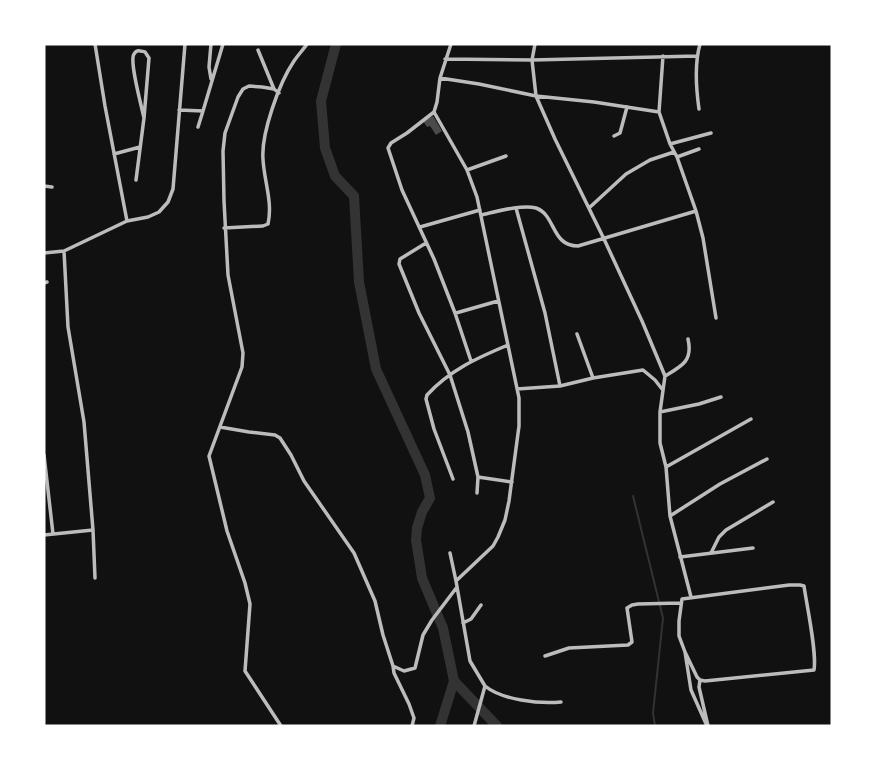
<svg xmlns="http://www.w3.org/2000/svg" width="876" height="770" viewBox="0 0 876 770" font-family="'Open Sans',sans-serif">
<style>
.lines{fill:none;stroke-linecap:round;stroke-linejoin:round}
.stream{stroke:#333;stroke-width:2}
.river{stroke:#333;stroke-width:10}
.building{fill:#4a4a4a}
.minor{stroke:#bcbcbc;stroke-width:3.5}
</style>
<rect width="100%" height="100%" fill="#111"/>
<g class="lines">
<path class="stream" d="M633,496l30,122 -10,95 2,13"/>
<path class="river" d="M336,44l-15,57 4,47 10,28 19,20 5,86 17,87 49,106 5,23 -8,14 -5,16 -1,12 6,38 21,50 11,53 -14,45
M454,681l43,45"/>
</g>
<path class="building" d="M433,116l9,15 -6,4 -6,-9 -3,1 -4,-6z"/>
<g class="lines">
<path class="minor" d="M95,44l10,62 22,115
M211,44l-2,23 2,12
M535,44l-3,16 4,36 19,43 49,100 38,82 23,55 -5,36v31l6,24 4,49 21,81
M258,50l16,39
M445,59l87,1 165,-4
M440,78l39,6 57,12 58,6 65,10 11,32 7,13 19,54 7,27 13,80
M279,93l-5,-4 -12,-2 -13,-1 -6,3 -5,8 -13,36 -2,18 1,50 4,74 15,78 -1,14 -33,89 18,75 18,52 5,21 -5,67 36,55
M699,109c-3,-21 -5,-44 1,-65
M179,110l24,1 20,-67
M434,112l33,58 10,27 42,201v28l-10,75 -4,19 -7,17 -5,9 -37,35 14,80 15,25 -11,40
M434,112l-27,21 -16,10 -3,5 14,42 32,69 21,54 16,48
M434,112l3,-10 3,-24 11,-34
M659,112l4,-56
M198,127l5,-16
M614,136l6,-3 7,-26
M670,144l41,-11
M114,154l26,-7
M677,157l22,-8
M467,170l39,-14
M136,180l8,-62 5,-60 -4,-6c-5,-1 -8,-3 -11,2 -5,7 8,54 10,64
M44,186l8,1
M516,208l29,105 15,73
M589,208l37,-34 24,-14 24,-8
M481,215c14,-3 41,-11 55,-7 20,7 15,38 42,38l118,-35
M420,227l60,-17
M224,228l39,-2 5,-2c5,-22 -4,-43 -5,-65 -2,-25 16,-76 31,-98 4,-6 9,-11 13,-17
M426,243l-26,16 -1,5 20,49 31,62 18,57 10,45 34,5
M64,251l4,76 16,95 9,108 2,48
M44,253l20,-2 63,-30 21,-4 11,-5 9,-10 5,-13 12,-145
M44,283l3,-1
M456,313l42,-12
M577,334l16,44
M665,376c17,-10 28,-15 23,-37
M517,389l43,-3 33,-8 50,-8 12,10 7,9
M660,412l39,-8 22,-7
M220,427l29,5 26,3 5,3 11,17 13,26 50,72 21,48 8,34 10,31 1,7 15,31 5,14 -2,8
M44,455l9,79
M666,467l85,-48
M453,479l-19,-50 -8,-30 1,-4c23,-25 50,-37 81,-50
M477,493l1,-16
M670,516l50,-32 47,-25
M44,535l49,-5
M450,553l6,28
M711,553l8,-16 7,-7 47,-28
M680,557l73,-9
M463,623l8,-4 10,-14
M685,652l12,25 3,3 5,1 109,-11c3,-18 -7,-63 -10,-84l-4,-1h-11l-107,14 -3,22v15l6,16 6,38 16,36
M545,656l24,-8 59,-3 4,-3 -5,-34 5,-3 6,-1 42,-1
M393,666l11,5 11,-3 8,-33 9,-15 25,-33
M700,680l-1,7 9,39
M485,686c17,14 54,18 76,16"/>
</g>
<rect width="876" height="770" fill="none" stroke="#ffffff" stroke-width="91"/>
</svg>
